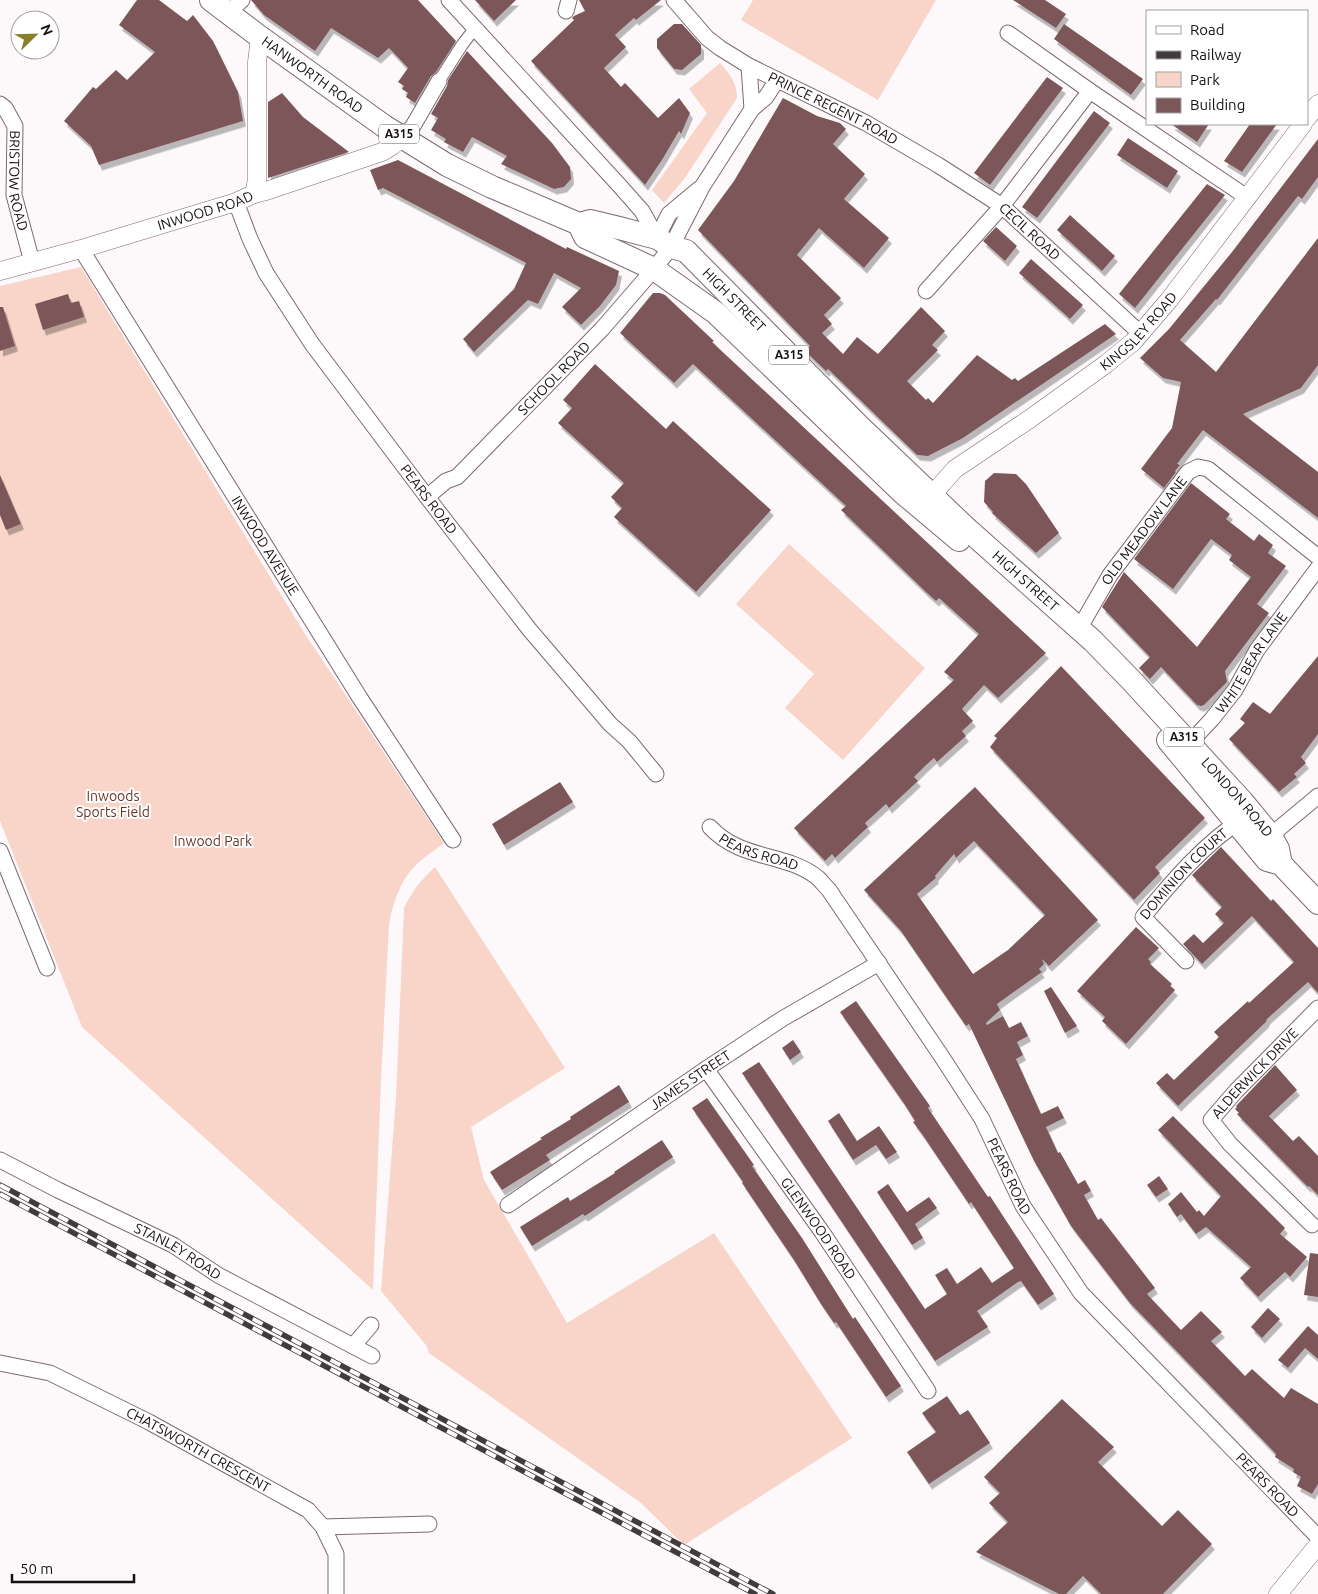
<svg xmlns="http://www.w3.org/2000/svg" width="1318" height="1594" viewBox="0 0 1318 1594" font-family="Ubuntu,sans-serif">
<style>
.green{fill:#f8d4c9}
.building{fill:#7c5759;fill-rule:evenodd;filter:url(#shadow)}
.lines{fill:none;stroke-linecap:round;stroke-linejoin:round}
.pedestrian-casing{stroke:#7b6a70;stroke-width:13}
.minor-casing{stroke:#7b6a70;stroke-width:17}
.tertiary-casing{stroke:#7b6a70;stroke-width:19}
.primary-casing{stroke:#7b6a70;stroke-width:24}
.pedestrian{stroke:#fff;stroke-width:11}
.minor{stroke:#fff;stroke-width:15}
.tertiary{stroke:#fff;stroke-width:18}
.primary{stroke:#fff;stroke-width:22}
.rail-casing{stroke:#423b3e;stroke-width:5.5}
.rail{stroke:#fff;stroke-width:4;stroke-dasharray:11;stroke-linecap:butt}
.labels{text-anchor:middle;stroke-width:4;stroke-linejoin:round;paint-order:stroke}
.shield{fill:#fff;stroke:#5d585a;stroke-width:1}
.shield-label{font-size:12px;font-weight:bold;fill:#171013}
.street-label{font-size:14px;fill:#171013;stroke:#fff}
.park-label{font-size:14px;fill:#693525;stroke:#fff}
</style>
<defs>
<filter id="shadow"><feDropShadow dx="3" dy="5.5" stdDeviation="0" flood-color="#0004"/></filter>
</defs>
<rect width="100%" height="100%" fill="#fdf9fb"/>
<path class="green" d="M753,0h183l-58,100 -137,-80z
M720,63c10,11 17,20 17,35l-52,80 -21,25 -12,-13 55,-77 -18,-24z
M81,267l224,367 139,209c-9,7 -20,14 -28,22 -15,14 -24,40 -27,60l-8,155 -8,210 -291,-263 -82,-206v-535z
M789,544l136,124 -82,92 -58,-52 29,-34 -78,-70z
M435,867l130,201 -94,59 13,53 83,143 147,-90 138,205 -168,107 -43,-42 -212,-150 -3,-8 -45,-54 15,-193 8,-190c8,-17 17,-28 31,-41z"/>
<path class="building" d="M137,0h22l28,21 6,-6 20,26 25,51 5,29 -144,44 -8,-19 -27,-25 29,-34 3,2 20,-19 11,10 28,-28 -36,-27z
M251,0h167l38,41 -20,31 -5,4 -16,27 -9,-6 2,-4 -6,-4 2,-3 -6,-4 10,-14 -19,-20 -11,10 -47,-30 -16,23 -51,-36z
M475,0h41l-22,21z
M579,0h82l-25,20 -2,-2 -19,17 11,12 -22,21 17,19 4,-4 33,35 21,-20 11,15 -9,21 -2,-3 -17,29 -17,25 -114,-124 43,-41 -2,-2 2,-2 11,-5z
M1013,0h32l21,14 -10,14z
M674,24h8l19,21v9l-19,16 -8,-1 -17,-21v-9z
M1064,24l79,55 -12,16 -77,-56z
M467,51l85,92 18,24 1,12 -7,8 -10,2 -53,-25 6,-8 -35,-19 -9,15 -19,-10 2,-3 -15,-9 7,-12 -7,-4 16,-28 1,-6z
M1047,77l16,11 -73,97 -16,-12z
M282,93l21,24 46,35 -81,26v-76z
M783,98l34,18 23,7 6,6 -13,15 32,30 -21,25 45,39 -25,30 -45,-40 -22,27 44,43 -17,17 8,9 -10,9 21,21 14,-17 21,17 43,-47 24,24 -13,14 6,5 -31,31 19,19 2,-2 5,5 44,-48 35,25 3,-2 3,3 87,-57 11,10 -153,104 -35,18 -11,-1 -89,-86 -2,2 -21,-20 5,-5 -112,-116 36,-49z
M1094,111l16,12 -73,95 -15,-11z
M1171,124h38l-12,18z
M1250,124h27l-35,48 -18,-11z
M1128,138l50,33 -11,17 -50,-33z
M1318,139v38l-16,22 -4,-3 -81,104 -1,-1 -36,41 36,32 102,-134v127l-17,23 -58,26 75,58v46l-115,-88 -26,34 3,1 -5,6 1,1 -12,16 -23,-19 31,-41 9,-46 -18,-4 -23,-20 29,-29 63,-77z
M398,160l168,89 1,-2 52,24 -3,14 -16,21 -19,19 -19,-18 19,-19 -27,-15 -16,31 -10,-4 -54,52 -11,-13 51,-50 12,-26 -143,-75 -5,2 -8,-20z
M1207,184l18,11 -90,113 -16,-14z
M1070,215l45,41 -13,15 -45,-41z
M996,227l21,19 -12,15 -22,-20z
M1031,259l52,46 -13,14 -51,-46z
M653,293h7l5,2 49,46 -2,1 334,311 -48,45 -14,-13 -22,24 11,12 -11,10 4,5 -29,26 -3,-4 -10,9 -10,10 4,4 -29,27 -3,-4 -12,11 -9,8 3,4 -33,31 -3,-4 -7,7 -31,-33 160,-148 -10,-8 35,-38 -40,-36 -3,3 -9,-8 -86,-83 5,-4 -153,-142 -19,19 -54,-50z
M68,294l3,9 8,-2 5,16 -41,13 -8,-26z
M0,307h3l12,39 -15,5z
M595,364l71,65 7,-8 98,89 -75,82 -82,-75 8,-9 -11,-11 13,-14 -66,-60 14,-15 -9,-8z
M994,473l22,1 10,10 33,49 -23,20 -44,-40 1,-1 -9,-10 1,-21z
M0,475l21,49 -15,6 -6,-15z
M1191,483l39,31 -4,5 28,22 5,-7 14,11 -5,8 18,13 -29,38 12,9 -44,58 2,11 -23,23 -3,1 -4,-1 -36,-38 -11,12 -11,-11 11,-11 -48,-50 22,-35 73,75 54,-70 -22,-17 3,-5 -21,-16 -38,50 -39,-30z
M1318,656v78l-17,23 5,6 -12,11 3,3 -18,15 -50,-53 16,-16 -5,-4 13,-17 17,12z
M1061,666l144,152 -50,49 5,6 -26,27 -144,-153 7,-9 -3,-2z
M560,782l13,20 -69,43 -12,-21z
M975,787l123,133 -49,46 -7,-7 2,5 -5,5 3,3 -45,32 3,6 -14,13 1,2 16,-9 6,12 12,-6 7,14 -11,6 6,13 -7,4 25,55 17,-8 6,12 -18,9 12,26 2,-1 18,32 7,-4 6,11 -7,4 14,25 3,-2 54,70 -8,6 34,36 20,-19 21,21 -11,9 34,35 7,-7 32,29 7,-10 27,16v80l-6,10 -15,-8 4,-9 -8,-5 1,-3 -19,-12 1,-3 -146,-151 -59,-77 -37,-65 -65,-137 -3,2 -65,-95 -37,-41zM974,841l71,74 -37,35 -35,24 -56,-80 19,-16 -1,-2 19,-22 2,4z
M1221,847l50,54 2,-2 45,49v45l-10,-11 -42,38 1,1 -89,85 -22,-23 11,-10 7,7 45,-43 -5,-5 34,-31 1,2 45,-41 -42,-46 -50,48 -19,-20 11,-10 9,9 21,-20 -9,-9 7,-7 -30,-32z
M1136,927l23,21 -11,11 3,3 -1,2 22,20 -2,2 5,4 -49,54 -24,-23 3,-4 -28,-26z
M1051,987l26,39 -12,7 -21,-42z
M856,1001l74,105 -2,2 60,89 2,-1 64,98 -16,11 -17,-24 -3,1 -41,29 11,16 -53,34 -193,-288 17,-11 166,247 22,-15 -12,-19 12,-7 10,16 24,-17 11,16 22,-15 -43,-66 -2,2 -47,-70 -9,-12 2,-1 -10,-16 -65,-93z
M793,1040l8,12 -11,8 -8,-12z
M1275,1065l22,25 -28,26 24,25 6,-5 19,20v39l-9,-9 -1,1 -6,-6 -65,-67 2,-1 -4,-4 2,-2 -1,-1z
M619,1085l10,17 -83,53 4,5 -48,30 -12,-18 52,-33 -2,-1 31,-19 -1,-2z
M707,1098l47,67 -2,1 50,72 51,81 2,-2 46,69 -15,11 -50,-75 -2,1 -13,-19 -27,-44 -52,-77 1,-1 -51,-74z
M839,1113l18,28 22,-15 18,26 -11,7 -10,-14 -23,15 -25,-39z
M1173,1116l112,112 -5,6 27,23 -17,20 -5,-5 -27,25 -18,-19 11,-11 -45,-40 -10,7 -15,-20 -4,3 -9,-13 13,-12 16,20 2,-2 5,6 17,-20 -63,-66z
M662,1140l11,17 -88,59 -2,-2 -51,32 -12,-19 48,-30 2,4 45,-28 -1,-1z
M1159,1176l9,13 -12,8 -9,-12z
M888,1184l19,28 22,-15 8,11 -22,16 8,14 -11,7 -35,-53z
M1310,1253l8,1v43l-14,-2z
M1268,1308l12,11 -18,19 -11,-11z
M1308,1326l10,9v24l-13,-11 -17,20 -10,-8z
M947,1396l13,19 8,-5 22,33 -61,41 -22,-32 29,-20 -14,-19z
M1062,1399l52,48 -16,15 64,64 16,-16 34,34 -49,50h-62l-18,-18 -17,18h-7l-83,-42 32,-30 -19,-19 11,-10 -16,-16z"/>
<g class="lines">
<g class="pedestrian-casing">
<path id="pedestrian" d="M439,81l23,-36 13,-17"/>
</g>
<g class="minor-casing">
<g id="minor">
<path d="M449,0l170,185 23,26 15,27"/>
<path id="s1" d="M674,0l33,38 13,10 29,18 117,57 72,42 64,41 138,127"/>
<path d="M566,11l3,-11"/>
<path d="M228,13l14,-13"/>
<path d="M1008,33l82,58 158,107"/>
<path d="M749,66l3,43"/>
<path id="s2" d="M0,104l5,4 10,18 -1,69 18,67"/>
<path d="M403,137l10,-11 26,-45"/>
<path id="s3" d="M236,202l14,37 16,34 46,71 115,153 102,132 81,95 19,17 27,33"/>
<path d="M657,238l12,-24 30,-25"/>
<path id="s4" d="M81,249l279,449 93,142"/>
<path d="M926,291l76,-85 88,-115"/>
<path id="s5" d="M427,497l19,-16 11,-4 145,-148 52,-60 17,-22 31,-60 50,-78 14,-12 11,-17"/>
<path id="s6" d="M1079,629l31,-54 78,-103 10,-5 10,2 110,88"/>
<path id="s7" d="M1184,749l28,-30 23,-29 22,-40 61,-82"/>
<path id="s8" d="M710,827c31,34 76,25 108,51 4,4 7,8 11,12l113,167 40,62 41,87 58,87 237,244"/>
<path d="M1264,841l54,-45"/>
<path d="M0,851l47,117"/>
<path id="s9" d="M1186,961l-43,-44c29,-36 62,-74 101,-99"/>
<path id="s10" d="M706,1069l116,163 106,159"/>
<path id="s11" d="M0,1160l58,30 115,55 45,30 154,81"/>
<path id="s12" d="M508,1205l198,-136 76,-50 97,-56"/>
<path id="s13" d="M1312,1225l-82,-81 -19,-24 25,-29 82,-83"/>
<path d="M353,1346l18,-21"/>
<path id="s14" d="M0,1363l50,10 99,49 159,88 15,17 13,27v40"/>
<path d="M323,1527l106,-3"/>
</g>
</g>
<g class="tertiary-casing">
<g id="tertiary">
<path d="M1307,118l11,-14"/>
<path d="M254,194l3,-14v-118l3,-25"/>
<path id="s15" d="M0,271l81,-22 155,-47 18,-8 12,-3 116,-39 10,-6 11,-9"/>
<path id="s16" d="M932,495l23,-26 76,-51 75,-54 27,-22 36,-42 134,-176"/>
<path d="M1278,1594l40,-49"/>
</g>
</g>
<g class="primary-casing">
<g id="primary">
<path id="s17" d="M211,0l49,37 124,89 63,39 45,22 87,37 11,-3 29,7 38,10 14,9 15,4 172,174 107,102 128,114 38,39 111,121 29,35 7,13 3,15"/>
<path d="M579,224l6,13 69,32 62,44 187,180 56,47"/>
<path d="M1168,740l99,120 14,4 37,39"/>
</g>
</g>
<use href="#pedestrian" class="pedestrian"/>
<use href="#minor" class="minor"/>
<use href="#tertiary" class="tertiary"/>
<use href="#primary" class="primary"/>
<g class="rail-casing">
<path id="rail" d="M0,1185l773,409
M0,1194l755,400"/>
</g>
<use href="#rail" class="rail"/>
</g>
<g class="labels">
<g class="shield">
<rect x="379" y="124.5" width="40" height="19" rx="4"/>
<rect x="769" y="345.5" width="40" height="19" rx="4"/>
<rect x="1164" y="727.5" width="40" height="19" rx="4"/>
</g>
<g class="shield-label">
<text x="399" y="138">A315</text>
<text x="789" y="359">A315</text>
<text x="1184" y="741">A315</text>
</g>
<g class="street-label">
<text dy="5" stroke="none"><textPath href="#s17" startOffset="126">HANWORTH ROAD</textPath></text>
<text dy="5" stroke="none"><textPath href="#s1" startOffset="195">PRINCE REGENT ROAD</textPath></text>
<text dy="5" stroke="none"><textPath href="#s2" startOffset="82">BRISTOW ROAD</textPath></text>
<text dy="5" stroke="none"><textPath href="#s15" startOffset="214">INWOOD ROAD</textPath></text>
<text dy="5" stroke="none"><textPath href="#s1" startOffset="428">CECIL ROAD</textPath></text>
<text dy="5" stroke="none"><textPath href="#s17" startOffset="614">HIGH STREET</textPath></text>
<text dy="5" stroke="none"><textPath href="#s16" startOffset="265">KINGSLEY ROAD</textPath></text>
<text dy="5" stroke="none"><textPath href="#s5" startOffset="175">SCHOOL ROAD</textPath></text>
<text dy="5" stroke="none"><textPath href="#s3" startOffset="356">PEARS ROAD</textPath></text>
<text dy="5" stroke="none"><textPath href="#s6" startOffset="118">OLD MEADOW LANE</textPath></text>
<text dy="5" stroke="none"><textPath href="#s4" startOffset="349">INWOOD AVENUE</textPath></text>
<text dy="5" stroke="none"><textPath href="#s17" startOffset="1019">HIGH STREET</textPath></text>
<text dy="5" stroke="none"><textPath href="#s7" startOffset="110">WHITE BEAR LANE</textPath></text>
<text dy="5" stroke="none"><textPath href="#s17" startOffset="1322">LONDON ROAD</textPath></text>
<text dy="5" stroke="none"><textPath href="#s8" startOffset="56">PEARS ROAD</textPath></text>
<text dy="5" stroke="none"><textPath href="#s9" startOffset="121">DOMINION COURT</textPath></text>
<text dy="5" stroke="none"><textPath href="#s13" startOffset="210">ALDERWICK DRIVE</textPath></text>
<text dy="5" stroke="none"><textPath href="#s12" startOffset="221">JAMES STREET</textPath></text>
<text dy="5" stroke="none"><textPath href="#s8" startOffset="476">PEARS ROAD</textPath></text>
<text dy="5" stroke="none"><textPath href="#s10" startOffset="195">GLENWOOD ROAD</textPath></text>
<text dy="5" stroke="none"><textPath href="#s11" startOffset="200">STANLEY ROAD</textPath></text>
<text dy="5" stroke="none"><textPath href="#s14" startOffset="218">CHATSWORTH CRESCENT</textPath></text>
<text dy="5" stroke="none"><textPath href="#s8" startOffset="881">PEARS ROAD</textPath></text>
</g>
<g class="park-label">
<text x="113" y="801">Inwoods<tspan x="113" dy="16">Sports Field</tspan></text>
<text x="213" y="846">Inwood Park</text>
</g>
</g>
<rect x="1146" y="10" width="162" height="115" fill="#ffffff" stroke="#a29fa1"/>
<rect x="1156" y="26" width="25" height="8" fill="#ffffff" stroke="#a29fa1"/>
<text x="1190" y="35" font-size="15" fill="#171013">Road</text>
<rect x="1156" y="51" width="25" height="8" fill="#423b3e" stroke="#a29fa1"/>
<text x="1190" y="60" font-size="15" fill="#171013">Railway</text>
<rect x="1156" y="72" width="25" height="15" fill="#f8d4c9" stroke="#a29fa1"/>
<text x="1190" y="85" font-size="15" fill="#171013">Park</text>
<rect x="1156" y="98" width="25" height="15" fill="#7c5759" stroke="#a29fa1"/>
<text x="1190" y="110" font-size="15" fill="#171013">Building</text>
<g transform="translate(35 35) rotate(67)"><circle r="24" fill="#ffffff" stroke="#a29fa1"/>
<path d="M0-4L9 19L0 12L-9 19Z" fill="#898028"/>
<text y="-8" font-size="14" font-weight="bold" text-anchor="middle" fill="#171013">N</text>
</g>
<path d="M12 1574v8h122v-8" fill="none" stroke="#171013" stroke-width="2.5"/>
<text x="20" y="1574" font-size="15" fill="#171013" stroke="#ffffff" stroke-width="4" paint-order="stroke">50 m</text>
</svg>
